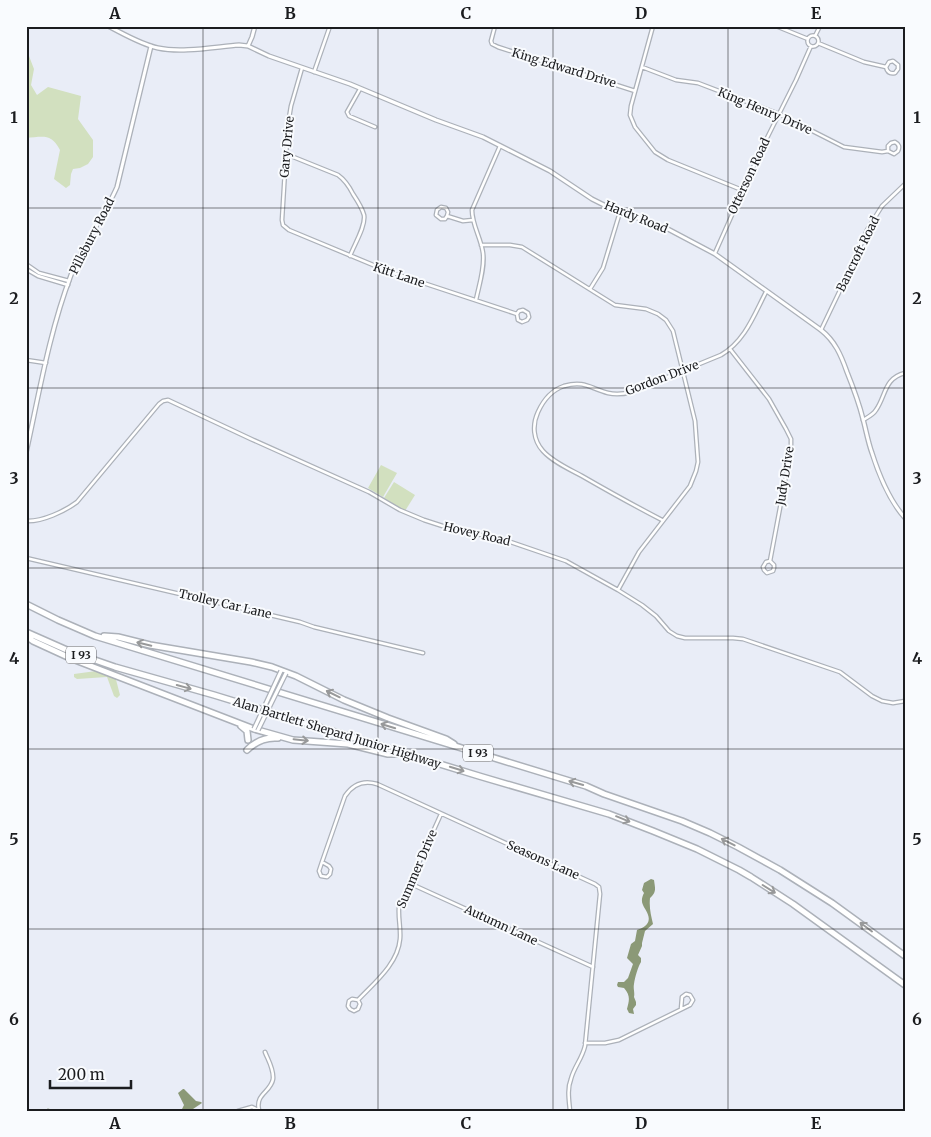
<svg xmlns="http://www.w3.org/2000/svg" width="931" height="1137" viewBox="0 0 931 1137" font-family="Merriweather,serif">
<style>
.green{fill:#d2e0bf}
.water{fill:#8b9977}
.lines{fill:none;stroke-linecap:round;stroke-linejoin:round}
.stream{stroke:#8b9977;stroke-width:1}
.minor-casing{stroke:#acb1b9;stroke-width:5}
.tertiary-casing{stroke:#acb1b9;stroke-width:5.5}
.motorway-casing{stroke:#acb1b9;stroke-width:8}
.minor{stroke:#fff;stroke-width:2.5}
.tertiary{stroke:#fff;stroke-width:3}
.motorway{stroke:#fff;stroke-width:5}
.secondary-bridge-casing{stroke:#acb1b9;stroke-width:5.5;stroke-linecap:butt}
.secondary-bridge{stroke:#fff;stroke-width:3}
.oneway{stroke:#98999a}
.grid{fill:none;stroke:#1b1c1f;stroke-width:1;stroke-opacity:0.55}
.labels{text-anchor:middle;stroke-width:4;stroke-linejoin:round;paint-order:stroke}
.shield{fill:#f9fbfe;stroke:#5e5f62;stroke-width:1}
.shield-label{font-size:11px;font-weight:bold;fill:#1b1c1f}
.street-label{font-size:12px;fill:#1b1c1f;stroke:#f9fbfe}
.neatline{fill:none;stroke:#1b1c1f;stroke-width:2}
.grid-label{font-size:16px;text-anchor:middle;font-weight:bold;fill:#1b1c1f}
</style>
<rect width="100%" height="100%" fill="#e9edf7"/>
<path class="green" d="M26,55l3,1 5,13 -3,16 6,10 11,-8 33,9 -3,23 15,21v17l-5,7 -8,4 -7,1 -2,5 -1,11 -4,3 -12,-9 6,-29c-9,-17 -17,-13 -34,-12z
M381,465l16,8 -14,24 -15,-9z
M394,482l21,13 -10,16 -21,-13z
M111,669l3,3 6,23 -3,3 -3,-2 -7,-19 -30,2 -3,-2v-3z"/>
<path class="water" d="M651,879l3,1c1,8 3,12 -4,18 -1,10 1,17 3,26l-8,7 -3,12v3l-4,9 3,3v4c-3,5 -6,15 -7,22 -1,5 1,8 0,13l2,5v3l-3,4 1,5 -5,-1 -2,-4c2,-8 4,-13 -3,-21l-6,-1 -1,-2 1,-3h6l4,-4 5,-14 -6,-6 4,-14 4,-3 2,-11c3,-1 8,-3 10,-6 5,-7 -2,-14 -4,-19 -2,-4 -1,-8 1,-12l-2,-3 2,-7z
M183,1089h1l12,12 5,1 1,1 -12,8h-9l3,-6 -6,-12z"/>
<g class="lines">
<path class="stream" d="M42,1111l6,-2 7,2"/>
<g class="minor-casing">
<path id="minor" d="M495,26l-4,15 1,3 6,3 137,44
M653,26l-22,80 -1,9 5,12 20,25 13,8 74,30
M776,26l32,13
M807.5 41a5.5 5.5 0 1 1 11 0a5.5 5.5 0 1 1-11 0Z
M815,36l5,-10
M818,43l46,19 22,5c1,5 4,7 9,6l3,-4v-4l-5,-4 -4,1 -3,5
M642,67l34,13 22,3 81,31 65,33 38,5 6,-1 6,3 4,-3c2,-4 1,-7 -3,-9l-4,1 -3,3v5
M302,68l-11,38 -2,12 -3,36 -4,66 1,5 6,5 101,42 127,42 1,6 4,2 5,-2 2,-3 -1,-4 -5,-3 -4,1 -2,3
M314,72l16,-46
M360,89l-13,23 2,4 26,11
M286,154l52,21c7,5 11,11 15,19 4,6 9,14 11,21 2,11 -10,30 -14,41
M447,216l1,-4 -2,-4 -5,-1 -4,3 -1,5 5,4h4l2,-3 16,5 10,-1
M481,245h29l12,2 93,58 31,4 12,5 8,6 7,11 22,90 3,41 -2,9 -6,15 -51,66 -21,38
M715,253l45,-101 36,-72 15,-34
M26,264l13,9 30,8
M26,269l12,7 30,9
M590,289l13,-21 17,-56
M476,300c3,-15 9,-32 7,-47 -2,-15 -11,-28 -11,-43l28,-64
M821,330l34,-71 12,-29 15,-24 23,-22
M730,349l39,50 17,30 5,10v6l-2,15 -19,101 -4,1 -3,5 1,3 3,3 6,-2 1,-3v-3l-4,-4
M26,360l20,3
M863,420c5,-3 10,-5 13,-10 10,-14 8,-32 29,-37
M662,520c-27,-14 -54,-29 -80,-44 -13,-7 -29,-14 -39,-25 -10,-11 -11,-26 -5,-39 5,-11 14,-22 26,-26 21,-6 27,3 44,7 8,2 16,1 23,-1l90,-37c24,-14 33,-40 45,-63
M26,521c16,1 39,-10 51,-19l82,-98 4,-3 5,-1 83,39 118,53 31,18 24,10 34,11 41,7 67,23 52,29 24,15 14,11 13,15 8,5 8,2h48l10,1 97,33 32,24 10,5 11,2 12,-2
M26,558l244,57 30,7 14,5 109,26
M322,862l7,4 2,3 -1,5 -3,3 -6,-1 -2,-5 3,-9 23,-66c8,-12 19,-16 32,-12l218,100 4,3 1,7 -15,152c-3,13 -11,21 -14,33 -4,10 -2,21 -1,32
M409,883l184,84
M358,1000l2,4 -2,5 -4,2 -4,-2 -2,-3 1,-5 3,-2 6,1c16,-17 40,-36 42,-61 1,-11 -2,-21 -1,-32l42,-93
M585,1043h20l14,-3 71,-35 3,-5 -3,-5 -4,-1 -4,3 -1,12
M259,1110c-4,-16 12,-18 14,-31 1,-10 -5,-19 -8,-27
M238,1111l14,-4 6,3"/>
</g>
<g class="tertiary-casing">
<path id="tertiary" d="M108,26c16,8 32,18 50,22 24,5 56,-1 81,-3l9,1 21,10 81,28 86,36 47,17 67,34 42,28 20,10 54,19 49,26 106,76c14,11 20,25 26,42 6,15 12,31 16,47 3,11 5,23 9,34 7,22 17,47 33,65
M248,46l4,-9 3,-11
M26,453c13,-59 23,-120 45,-178 12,-31 33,-58 46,-88l34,-141"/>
</g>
<g class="motorway-casing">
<path id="motorway" d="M26,604l32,16 37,16 491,150 18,8 78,27 28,12 28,14 42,23 52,33 73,53
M26,632l43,19 46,16 99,28 265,81 130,38 44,17 44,18 42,21 12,7 42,27 112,81
M26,636l7,5 37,17 184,71 39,11 55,4 40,10h11
M104,636l14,1 32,8 101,17 21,5 24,9 48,24 44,18 58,21 8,5
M241,726l6,5 1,9
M247,750c9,-9 18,-13 31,-12"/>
</g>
<use href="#minor" class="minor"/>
<use href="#tertiary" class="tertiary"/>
<use href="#motorway" class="motorway"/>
<g class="secondary-bridge-casing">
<path id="secondary-bridge" d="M254,729l27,-58
M258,730l28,-57"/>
</g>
<use href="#secondary-bridge" class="secondary-bridge"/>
</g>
<defs><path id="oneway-shaft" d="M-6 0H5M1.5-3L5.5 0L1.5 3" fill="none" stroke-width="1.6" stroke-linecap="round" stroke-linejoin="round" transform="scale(1.25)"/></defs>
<g class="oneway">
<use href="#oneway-shaft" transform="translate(144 644) rotate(-167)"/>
<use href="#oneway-shaft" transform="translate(184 687) rotate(15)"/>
<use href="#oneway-shaft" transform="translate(333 694) rotate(-154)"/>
<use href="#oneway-shaft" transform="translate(388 726) rotate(-163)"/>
<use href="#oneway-shaft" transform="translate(301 740) rotate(6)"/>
<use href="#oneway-shaft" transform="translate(457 769) rotate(17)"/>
<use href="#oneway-shaft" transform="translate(576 783) rotate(-164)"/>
<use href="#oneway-shaft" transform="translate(623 819) rotate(22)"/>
<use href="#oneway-shaft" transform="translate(728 842) rotate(-153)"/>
<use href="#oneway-shaft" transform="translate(769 889) rotate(32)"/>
<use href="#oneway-shaft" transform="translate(866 927) rotate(-143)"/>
</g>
<path class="grid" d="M203,26v1085M378,26v1085M553,26v1085M728,26v1085M26,208h879M26,388h879M26,568h879M26,749h879M26,929h879"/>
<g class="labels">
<g class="shield">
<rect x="66" y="646.5" width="30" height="17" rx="4"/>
<rect x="463" y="744.5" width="30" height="17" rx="4"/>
</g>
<g class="shield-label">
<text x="81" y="659">I 93</text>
<text x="478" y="757">I 93</text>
</g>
<g class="street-label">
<text transform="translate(564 68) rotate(17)" y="4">King Edward Drive</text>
<text transform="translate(765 111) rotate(23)" y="4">King Henry Drive</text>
<text transform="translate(287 147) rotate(-85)" y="4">Gary Drive</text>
<text transform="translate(749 176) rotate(-65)" y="4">Otterson Road</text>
<text transform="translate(636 217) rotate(22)" y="4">Hardy Road</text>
<text transform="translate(92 236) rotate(-63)" y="4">Pillsbury Road</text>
<text transform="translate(858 254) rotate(-64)" y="4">Bancroft Road</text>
<text transform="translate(399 275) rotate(19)" y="4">Kitt Lane</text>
<text transform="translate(662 378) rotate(-21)" y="4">Gordon Drive</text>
<text transform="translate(785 476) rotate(-81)" y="4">Judy Drive</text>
<text transform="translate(477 534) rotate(13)" y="4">Hovey Road</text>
<text transform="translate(225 604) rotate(13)" y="4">Trolley Car Lane</text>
<text transform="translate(337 733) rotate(17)" y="4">Alan Bartlett Shepard Junior Highway</text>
<text transform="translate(543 860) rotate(24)" y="4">Seasons Lane</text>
<text transform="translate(417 869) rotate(-67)" y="4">Summer Drive</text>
<text transform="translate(501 925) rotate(25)" y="4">Autumn Lane</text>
</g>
</g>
<rect width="931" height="1137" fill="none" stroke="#f9fbfe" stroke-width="55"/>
<path d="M50 1080v8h81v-8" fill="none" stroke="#1b1c1f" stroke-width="2.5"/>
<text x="58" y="1080" font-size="15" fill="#1b1c1f" stroke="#f9fbfe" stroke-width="4" paint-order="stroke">200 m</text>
<rect x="28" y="28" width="876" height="1082" class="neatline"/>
<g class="grid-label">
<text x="115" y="19">A</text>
<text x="290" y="19">B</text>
<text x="466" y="19">C</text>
<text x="641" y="19">D</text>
<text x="816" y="19">E</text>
<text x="14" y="123">1</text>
<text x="917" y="123">1</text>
<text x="14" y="304">2</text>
<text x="917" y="304">2</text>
<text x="14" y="484">3</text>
<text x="917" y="484">3</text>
<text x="14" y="664">4</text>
<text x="917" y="664">4</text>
<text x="14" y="845">5</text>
<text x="917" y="845">5</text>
<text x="14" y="1025">6</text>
<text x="917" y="1025">6</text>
<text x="115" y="1129">A</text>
<text x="290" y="1129">B</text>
<text x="466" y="1129">C</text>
<text x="641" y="1129">D</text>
<text x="816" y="1129">E</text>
</g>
</svg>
